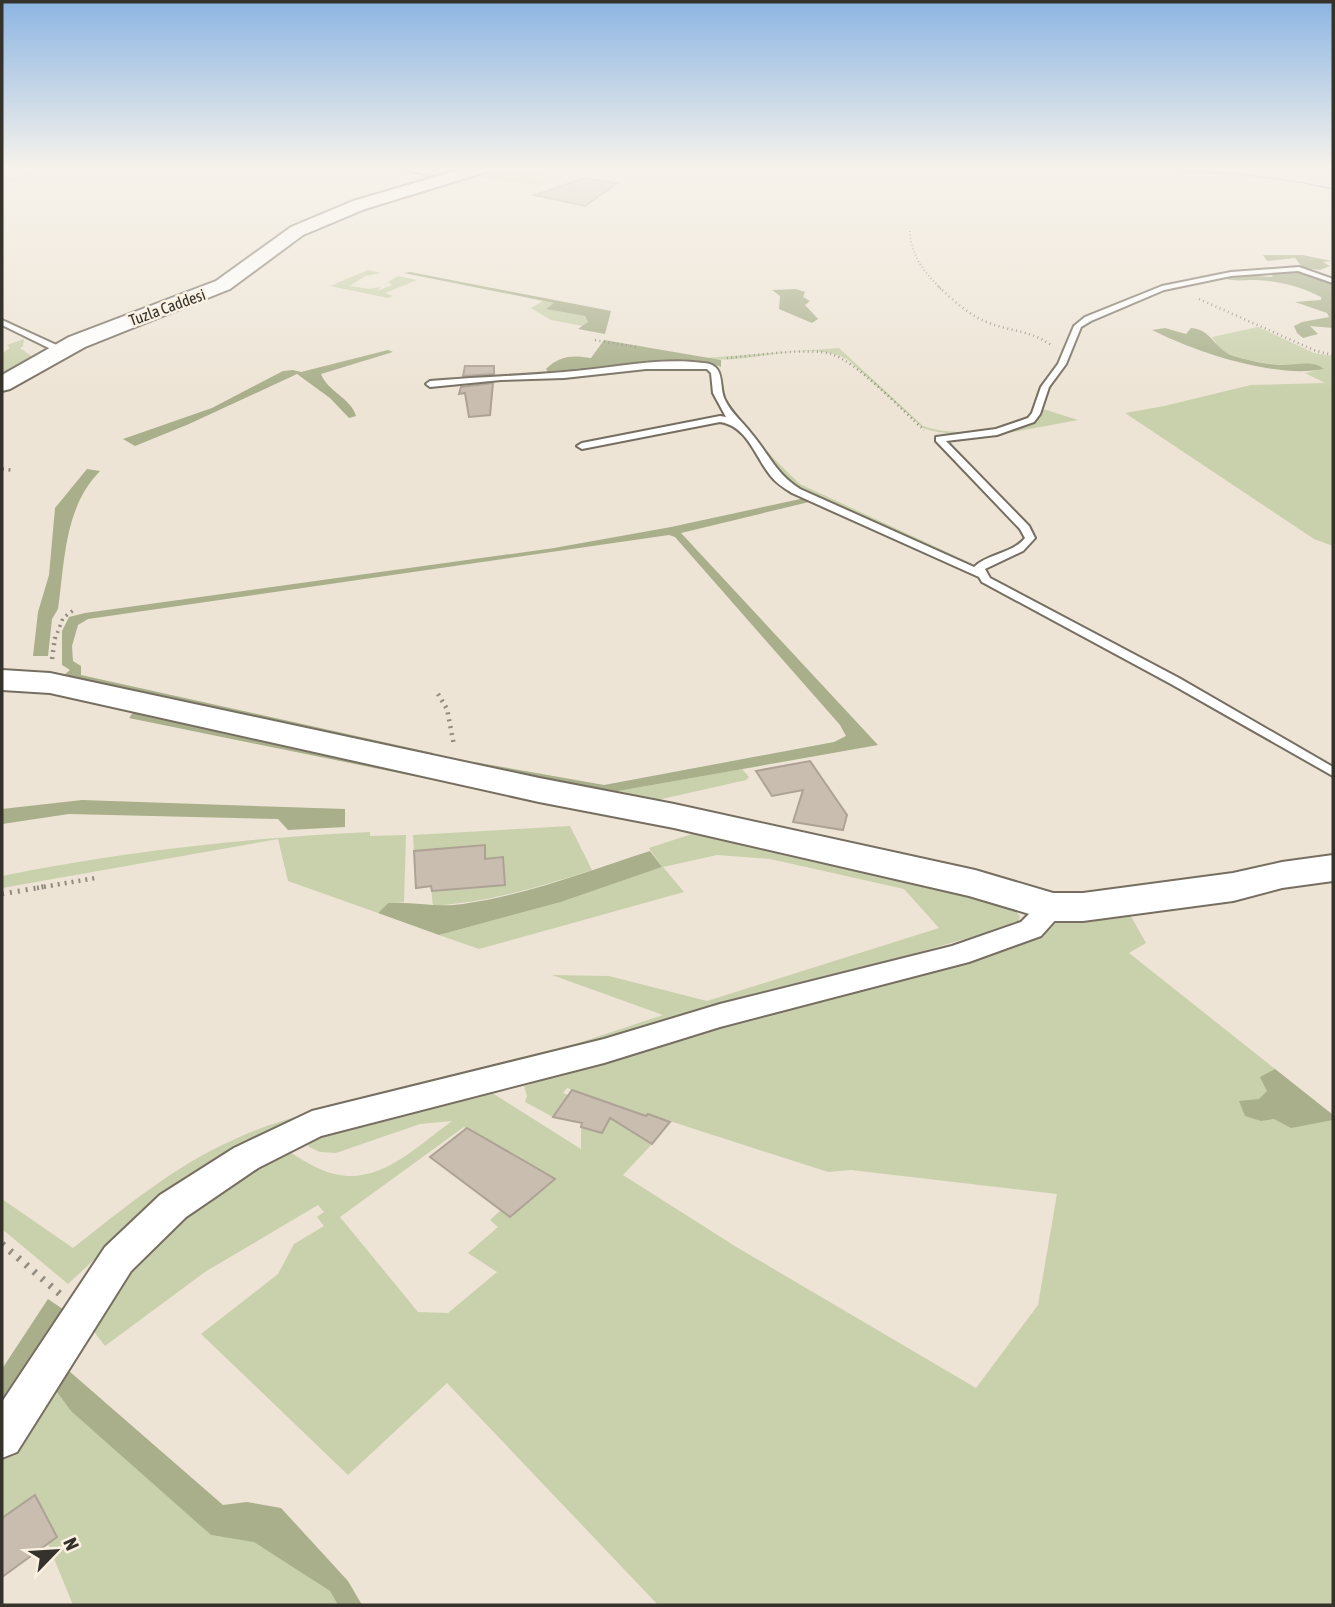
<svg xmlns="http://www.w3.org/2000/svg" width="1335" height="1607" font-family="'Asap Condensed',sans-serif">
<rect width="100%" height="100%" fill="#ede4d5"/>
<g fill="#c9d1ac" fill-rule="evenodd">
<polygon points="497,167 551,175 538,181 548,183 541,186 463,175"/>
<polygon points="368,270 381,273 365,276 350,286 369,289 381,287 377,291 392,285 388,282 398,276 417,280 385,293 393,296 388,298 330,286"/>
<polygon points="543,301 555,303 547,308 585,316 588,322 583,326 551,320 531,308"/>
<path d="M1258,327L1314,353L1333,356V546L1314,539L1125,413L1164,406L1251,385L1325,383L1305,373L1323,369C1299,366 1241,364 1222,350C1218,347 1215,341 1212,337Z"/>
<polygon points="24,339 23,346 20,348 34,358 14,373 2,371 2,353 10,348 7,345"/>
<path d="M839,348L923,426C956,438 997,430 1029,417L1026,421C993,430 956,440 923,428L847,359C805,338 748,366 705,358Z"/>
<path d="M720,389C741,423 770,457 800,484L973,564L970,566L791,484L727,410Z"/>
<polygon points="1040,408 1078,420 1008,433 1032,421"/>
<polygon points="742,769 749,777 746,780 649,802 607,793"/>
<path d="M570,826L592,870C540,887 488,902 433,906L431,887L416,888L413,835Z"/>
<polygon points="704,830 1013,905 1020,917 1017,924 627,1036 551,1052 663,1015 552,975 609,976 707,1001 939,928 904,889 770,859 717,855 663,867 684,892 479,949 439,935 561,902 662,867 649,848"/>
<path d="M370,832V836L406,835L404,902L388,903L378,913L288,881L278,839L2,888V876C123,851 247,838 370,832Z"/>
<path d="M1128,911L1146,943L1129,953L1333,1115V1605H658L447,1383L348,1475L201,1334L278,1274L294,1244L324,1226L317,1217L324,1212L318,1205L205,1272L105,1346L88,1324L137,1253L204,1198L286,1150C297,1156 308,1164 320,1169C372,1193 412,1150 452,1121L420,1124L336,1153L320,1152L309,1147L306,1138L486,1089L581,1149V1127L602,1132L612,1115L610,1113L614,1105L567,1088L563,1093L568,1095L553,1117L525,1102L527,1096L524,1086L548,1078L545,1076L923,973L1029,940L1058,922ZM648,1114L828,1172L851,1170L1057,1194L1038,1305L976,1388L738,1248L623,1175L652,1144L632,1132ZM464,1127L554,1179L510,1217L501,1210L490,1220L498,1227L468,1253L497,1272L448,1313L418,1312L340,1217Z"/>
<path d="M371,1097L155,1203L68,1284L2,1229V1199L73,1248C123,1209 174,1166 233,1140C277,1119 324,1109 371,1097Z"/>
<polygon points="49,1381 211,1535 254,1541 330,1591 338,1605 73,1605 48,1544 57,1537 36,1495 2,1518 2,1459"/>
</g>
<g fill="#a8af8a">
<polygon points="1263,255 1302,255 1332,261 1323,262 1330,266 1320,270 1303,268 1295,258 1267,261"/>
<path d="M1294,269L1316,274L1333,282V328L1310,326L1318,334L1303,338L1297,333L1294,326L1302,322L1329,317L1327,313L1295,302L1321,300V297C1300,286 1279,281 1255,280C1242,280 1232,282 1220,277C1239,274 1256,276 1273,277L1270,272Z"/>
<polygon points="410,272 611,311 605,334 578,329 588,322 585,316 546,309 554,303 404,273"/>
<polygon points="796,289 805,292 803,297 810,301 805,305 818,319 812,323 779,309 780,296 772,290"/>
<path d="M1165,328L1186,334L1191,328C1211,329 1214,348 1231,355C1245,360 1265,364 1280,365C1295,366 1311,359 1324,369C1276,379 1195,352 1152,330Z"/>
<path d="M604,340L721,360V367L711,363L559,375L549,373L546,369C560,355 573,355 591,358Z"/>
<path d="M388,350L393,352L321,374C328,392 351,398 356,416L349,418L330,398L297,374L189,424L135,446L123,439L212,408L283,371L293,370L301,372Z"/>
<path d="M87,469L100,471C64,508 65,560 58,609L52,619L48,656H33L38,612L49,575L55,508Z"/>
<polygon points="805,498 813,501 681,533 878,745 607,793 476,770 474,762 604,785 834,742 846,736 840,725 675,537 669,535 88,619 78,625 72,646 73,661 81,666 81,675 433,753 431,761 59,679 70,670 62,665 62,631 69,617 85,613 554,548 671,527"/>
<polygon points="137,707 556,805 129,718"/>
<polygon points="82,800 345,809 345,827 288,830 278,819 69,814 2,824 2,809"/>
<path d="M650,851L662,867L561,902L439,935L378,913L388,903C414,901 435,908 463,904C527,895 588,871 650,851Z"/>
<polygon points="1275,1069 1333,1115 1333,1120 1291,1128 1274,1119 1261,1121 1245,1116 1239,1101 1259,1099 1267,1091 1260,1077"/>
<polygon points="48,1299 67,1312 6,1406 2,1405 2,1369"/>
<polygon points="61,1364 223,1505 247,1502 281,1508 348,1581 362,1605 338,1605 330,1591 254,1542 211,1535 71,1411 49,1381"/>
</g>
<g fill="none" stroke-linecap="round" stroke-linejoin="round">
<path fill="#818fa4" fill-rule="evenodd" d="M1076,167C1162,167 1249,170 1333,188V190L1302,183L1238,175Z"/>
</g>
<g fill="#c9bdb0" stroke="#ada295" stroke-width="2">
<polygon points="585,178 617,183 585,206 535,195"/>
<polygon points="465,366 494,366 494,374 463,376"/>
<polygon points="493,383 490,415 469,417 465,393 459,394 461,387"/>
<polygon points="810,761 847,815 843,830 793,822 803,790 772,796 756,771"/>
<polygon points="485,845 485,859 503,857 505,885 432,891 431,886 416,888 414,851"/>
<polygon points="572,1090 646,1116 648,1114 670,1122 652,1144 610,1118 602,1133 581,1127 582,1123 553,1117"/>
<polygon points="467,1128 540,1170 555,1179 510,1217 430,1157"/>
<polygon points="35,1495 57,1537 2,1577 2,1518"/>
</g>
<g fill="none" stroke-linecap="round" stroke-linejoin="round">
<defs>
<g id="lane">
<polygon points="395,167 429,171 466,167 429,175"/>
<path d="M1299,267L1333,279V283L1298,271L1231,276L1164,290L1091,321L1081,327L1066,364L1049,387L1040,414L1034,422L997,435L946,441L1029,526L1035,538L1023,551L985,569L990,578L1179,678L1333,767V776L1171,684L982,582L979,577L792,493C784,488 776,483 770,475C755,456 747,426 720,422L582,449L577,446L582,443L720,416L726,417L713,393L711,373L707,369H646L564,378L501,380L430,387L426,384L430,381C475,377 519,376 564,372C608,369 659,357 703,363C708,363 714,365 717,369C723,377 720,390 725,400C732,414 742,421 751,433C769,454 775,473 800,489L974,567C989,553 1012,554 1025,538L1020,529L936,441V437L996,429L1028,418L1032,413L1041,387L1058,364L1074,326L1085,317L1162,286L1231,272Z"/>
<polygon points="2,320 63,348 64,350 57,352 2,325"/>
</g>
<polygon id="street" points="1053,897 1063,900 1067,907 1041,936 969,962 720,1027 604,1063 321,1136 258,1168 186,1217 131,1271 17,1452 2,1458 2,1402 105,1247 160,1195 234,1148 312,1111 604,1039 720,1004 952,946 1021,922 1043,900"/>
<g id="secondary">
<polygon points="469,167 494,167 492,170 365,209 303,235 230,289 85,347 10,389 2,391 2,375 69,337 216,281 291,227 353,201"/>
<polygon points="2,670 50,673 539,778 674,804 975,870 1053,893 1083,893 1233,873 1282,862 1333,855 1333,881 1282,888 1233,901 1083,921 1053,921 969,896 674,828 539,802 50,693 2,690"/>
</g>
</defs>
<use href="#lane" stroke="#766e61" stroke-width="4"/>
<use href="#street" stroke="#766e61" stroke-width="4"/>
<use href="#secondary" stroke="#766e61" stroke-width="4"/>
<g stroke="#918b81" stroke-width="2" stroke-dasharray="1 2.5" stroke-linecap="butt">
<polyline points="2,182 52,167"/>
<path d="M910,231C910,255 925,273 941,289"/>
</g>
<g stroke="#918b81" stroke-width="2.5" stroke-dasharray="1 3.5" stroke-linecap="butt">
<path d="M939,287C954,301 970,316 989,323C1010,331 1032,331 1051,345"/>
<polyline points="1199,299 1316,351 1333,355"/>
<polyline points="595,340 636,347"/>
<path d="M727,358C753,356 808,347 831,354C856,361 903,411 924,430"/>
</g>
<g stroke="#918b81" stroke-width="3.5" stroke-dasharray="2 4.5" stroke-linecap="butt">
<polyline points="2,469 11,470"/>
<polyline points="55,639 63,618 75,609"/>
</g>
<g stroke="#918b81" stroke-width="4.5" stroke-dasharray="2 5" stroke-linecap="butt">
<polyline points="52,659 55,637"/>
<polyline points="438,694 447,709 454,745"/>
<polyline points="37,888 96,878"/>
</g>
<polyline stroke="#918b81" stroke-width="5" stroke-dasharray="2 6" stroke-linecap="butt" points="2,894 48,886"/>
<polyline stroke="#918b81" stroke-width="7" stroke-dasharray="2.5 8" stroke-linecap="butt" points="2,1244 60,1294"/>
<use href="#lane" fill="#fff" fill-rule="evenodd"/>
<use href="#street" fill="#fff" fill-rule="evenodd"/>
<use href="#secondary" fill="#fff" fill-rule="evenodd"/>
</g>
<linearGradient id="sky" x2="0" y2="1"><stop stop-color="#8cb5e2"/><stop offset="0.43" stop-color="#f7f3ec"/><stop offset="1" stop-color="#f7f3ec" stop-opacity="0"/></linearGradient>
<rect width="1335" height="392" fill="url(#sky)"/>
<g text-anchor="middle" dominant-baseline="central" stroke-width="5" stroke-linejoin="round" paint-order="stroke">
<g font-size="16" fill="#35322c" stroke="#faf1e2">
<text transform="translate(167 307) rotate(-20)">Tuzla Caddesi</text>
</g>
</g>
<rect width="1335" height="1607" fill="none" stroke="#35322c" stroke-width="7"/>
<g transform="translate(56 1551) rotate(65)" stroke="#faf1e2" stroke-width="5" paint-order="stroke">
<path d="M0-5L12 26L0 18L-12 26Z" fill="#35322c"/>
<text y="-10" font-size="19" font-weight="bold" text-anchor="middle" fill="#35322c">N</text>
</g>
</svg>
